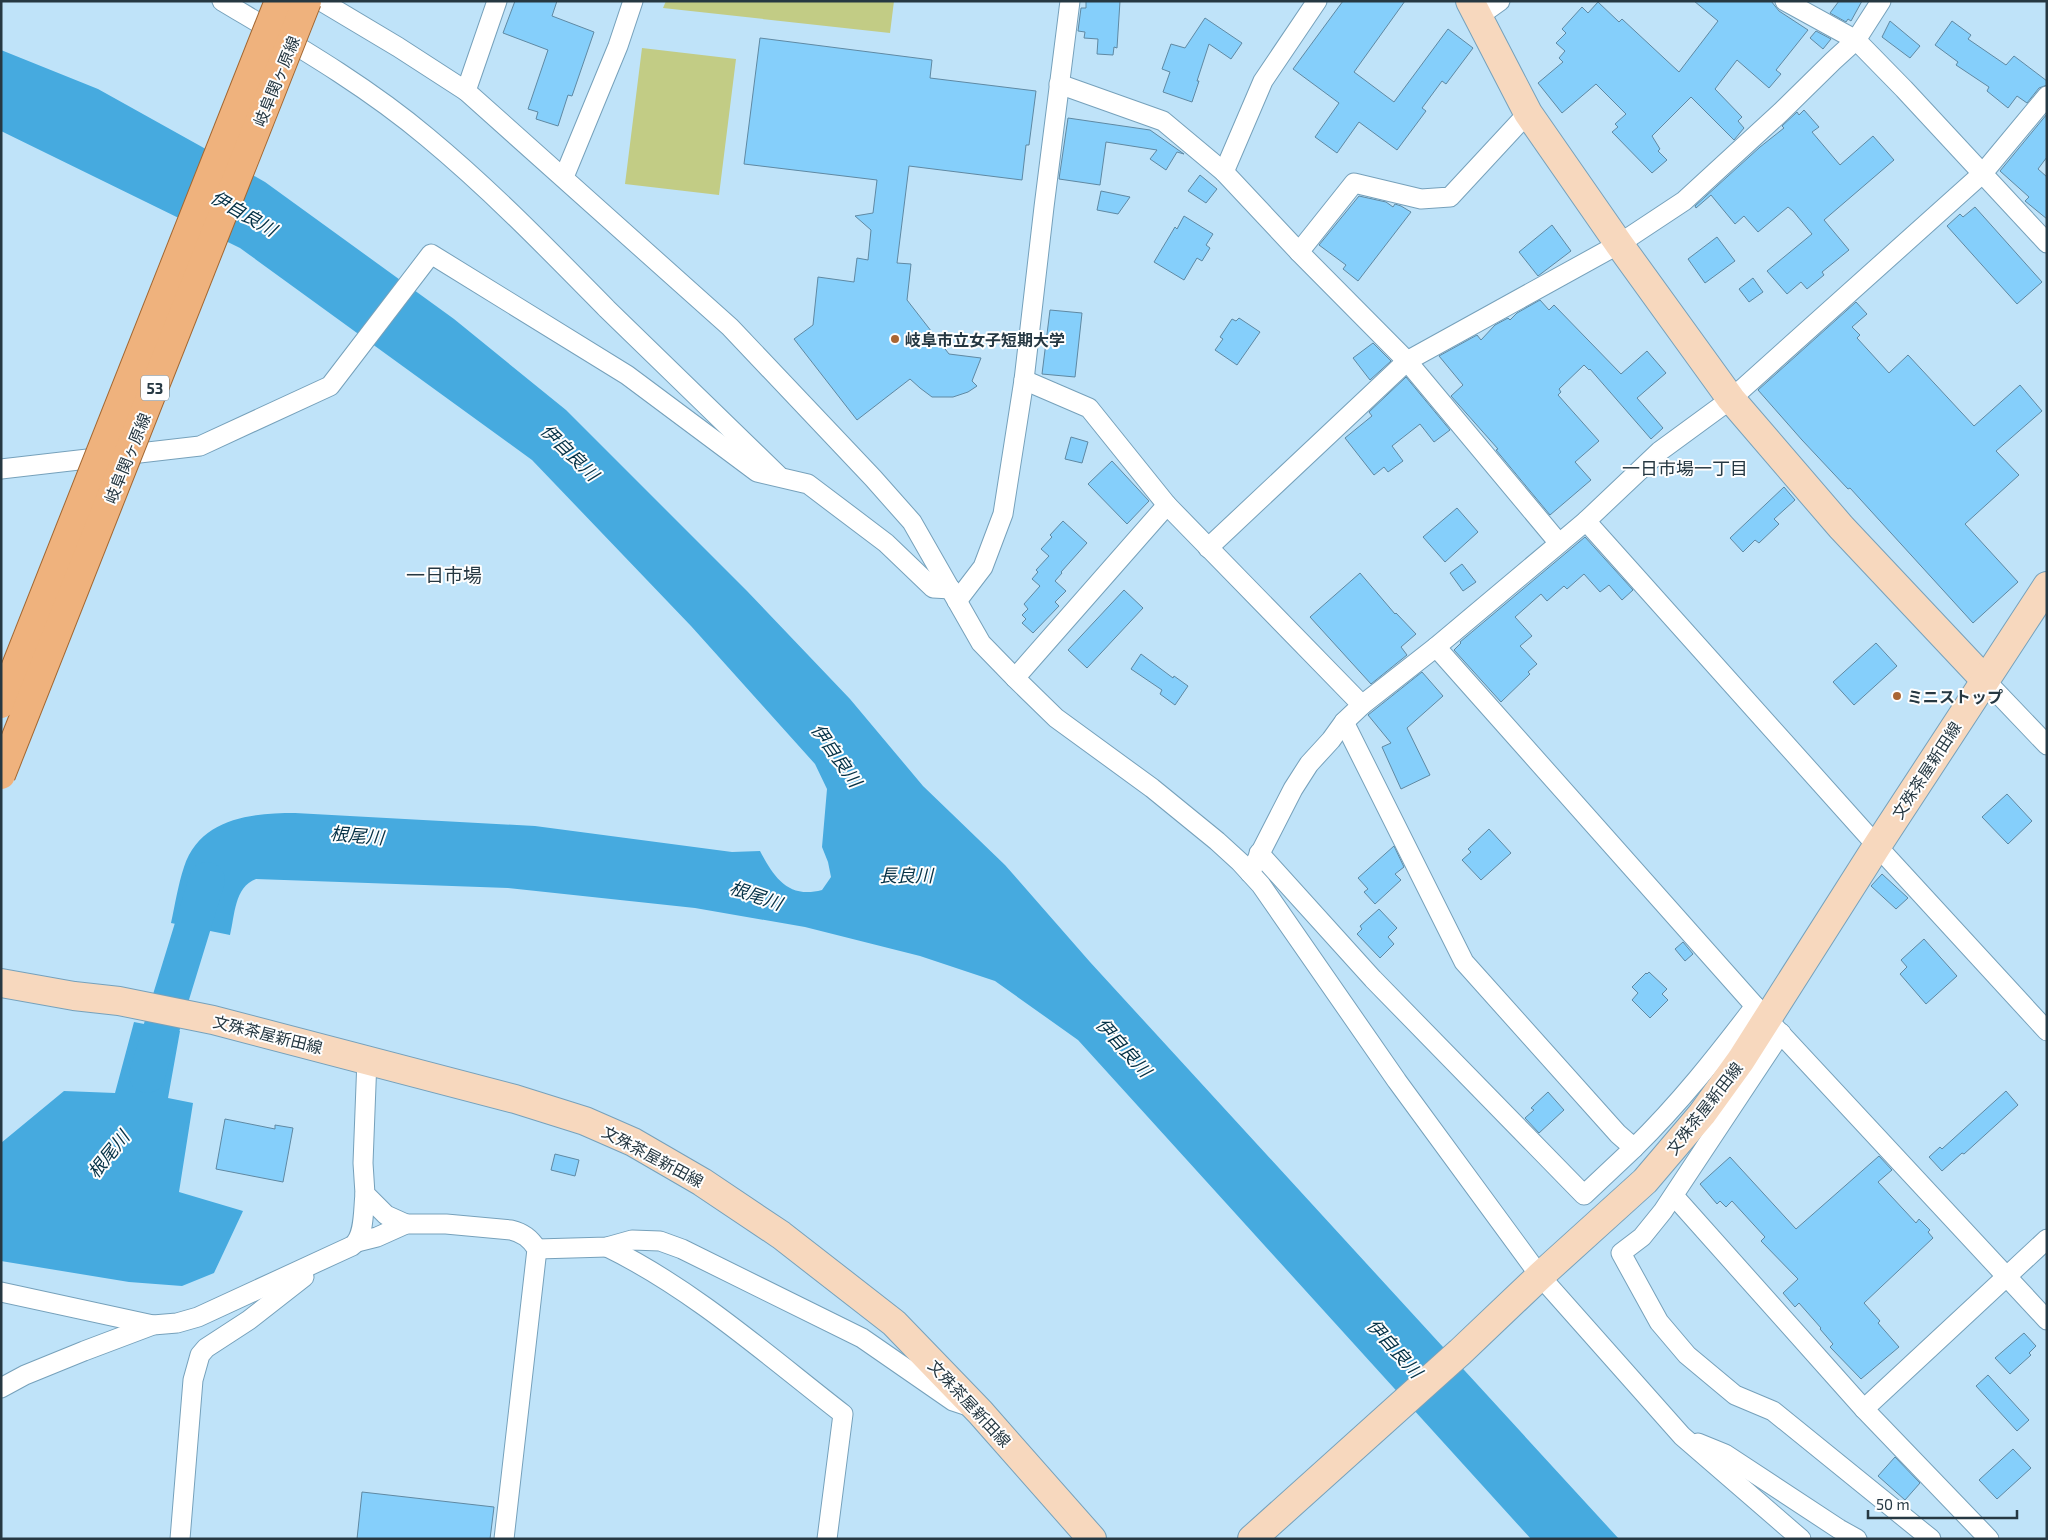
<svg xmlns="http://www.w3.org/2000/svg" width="2048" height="1540" font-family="'Exo 2','Noto Sans JP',sans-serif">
<rect width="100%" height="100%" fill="#bfe3f9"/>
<g fill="#c2cc85">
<polygon points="666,1 894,1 890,33 663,8"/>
<polygon points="642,48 736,59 719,195 625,184"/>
</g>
<g fill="#46aadf">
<path d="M1,50L98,89L265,182L454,319L566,410L747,591L850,699L923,786L1005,865L1090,962L1619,1539H1531L1078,1040L995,981L920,956L805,927L695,908L508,888L256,879C234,887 235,916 230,935L171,923C175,905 178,885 184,867C200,818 252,813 295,813L535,826L732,852L760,851C774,877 788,899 822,890L831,877L828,862L822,847L827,789L815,764L691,626L532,460L240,248L1,131Z"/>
<polygon points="134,1022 180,1031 168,1098 193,1103 179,1192 243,1211 214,1273 182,1286 129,1282 1,1261 1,1143 64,1091 115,1093"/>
</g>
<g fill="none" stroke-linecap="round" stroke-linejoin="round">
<polyline stroke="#46aadf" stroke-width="36" points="147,1075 207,880"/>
</g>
<g fill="#85cffb" stroke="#5f89a3">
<polygon points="515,1 557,1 552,16 594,32 572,96 568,95 558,126 536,119 538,112 528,109 548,50 503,33"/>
<polygon points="1086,1 1120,1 1117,48 1114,47 1113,55 1097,54 1098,39 1084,38 1085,32 1078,31 1081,8 1086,8"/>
<polygon points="1343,1 1405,1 1354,72 1394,102 1448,29 1473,48 1446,84 1442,81 1422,108 1426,111 1397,150 1359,122 1337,153 1315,137 1339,103 1293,69"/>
<polygon points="1694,1 1771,1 1779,11 1808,30 1776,70 1781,74 1769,88 1737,60 1715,89 1742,117 1738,121 1744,128 1734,140 1691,97 1652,136 1660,149 1658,151 1667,160 1652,173 1612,132 1618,127 1615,124 1626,114 1596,84 1562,113 1538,83 1563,62 1559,58 1565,51 1556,43 1566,33 1562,29 1582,7 1588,13 1598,2 1619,22 1622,19 1679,72 1718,21"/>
<polygon points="1839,1 1862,1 1851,21 1848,19 1846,22 1830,13"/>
<polygon points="1205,18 1242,43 1231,59 1209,44 1197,81 1199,81 1192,102 1163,92 1170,72 1162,69 1171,44 1185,48"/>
<polygon points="1890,21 1920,46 1910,58 1882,37"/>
<polygon points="1952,21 1971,35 1968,39 2006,65 2014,56 2047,81 2047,85 2039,88 2027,103 2017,96 2008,108 1987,91 1989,87 1956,65 1958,62 1935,45"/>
<polygon points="1816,31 1831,39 1823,49 1810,38"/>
<polygon points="760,38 932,60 930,78 1036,91 1029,145 1026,145 1022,180 909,166 897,263 911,264 907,300 949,354 981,358 972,381 977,386 968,392 953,397 932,397 920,388 910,379 857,420 794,339 813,325 818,277 854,282 857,258 868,260 871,230 855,216 873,213 877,180 744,164"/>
<polygon points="1804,110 1819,127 1812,132 1840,165 1873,136 1894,160 1824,220 1849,250 1822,272 1824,275 1807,289 1801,282 1787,294 1767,271 1812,234 1793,211 1788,207 1758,232 1744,216 1735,224 1711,195 1696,208 1695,206 1760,147 1784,128 1782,126 1797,112 1799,115"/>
<polygon points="2047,114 2047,157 2038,169 2047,177 2047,219 2025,201 2029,197 2000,171"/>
<polygon points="1068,118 1150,130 1184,154 1177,152 1166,170 1150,159 1157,150 1106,142 1100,185 1059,179"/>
<polygon points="1200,175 1217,189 1206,203 1188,191"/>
<polygon points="1101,191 1130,197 1118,214 1097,210"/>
<polygon points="1359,196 1386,202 1393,207 1395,204 1401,206 1411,212 1358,281 1343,269 1346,265 1319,245"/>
<polygon points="1975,207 2042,282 2017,304 1947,226 1960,214 1963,217"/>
<polygon points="1184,216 1213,234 1206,245 1210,248 1202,261 1197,258 1184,280 1154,262 1175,227 1177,229"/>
<polygon points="1552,225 1571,251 1538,276 1519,252"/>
<polygon points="1717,237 1735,261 1705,283 1688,259"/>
<polygon points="1753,278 1763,292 1749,302 1739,289"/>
<polygon points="1540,300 1549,310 1554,305 1621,374 1647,351 1666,373 1637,398 1663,428 1651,439 1590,369 1589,370 1584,365 1559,389 1561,392 1558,395 1599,441 1575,462 1591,480 1550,515 1496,450 1498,449 1451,396 1463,385 1439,356 1477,335 1481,340 1495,325 1508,318 1510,320 1517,313"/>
<polygon points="1856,302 1867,314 1852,327 1860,335 1857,338 1889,373 1908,355 1974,426 2020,385 2042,411 1996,451 2019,475 1965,524 2018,582 1973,623 1850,488 1848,489 1802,440 1758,390"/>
<polygon points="1050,310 1082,313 1075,377 1042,374"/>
<polygon points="1239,318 1260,332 1237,365 1215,350 1223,339 1220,337 1232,319 1236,321"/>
<polygon points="1373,343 1391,361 1370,380 1353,358"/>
<polygon points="1406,377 1450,430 1434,442 1420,424 1392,446 1403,461 1388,472 1384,467 1374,475 1345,438 1372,416 1369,412"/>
<polygon points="1071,437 1088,442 1082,463 1065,459"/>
<polygon points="1112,461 1149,501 1127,524 1088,484"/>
<polygon points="1784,487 1795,500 1774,519 1779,524 1759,543 1755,540 1743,552 1730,538"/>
<polygon points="1457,508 1478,532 1445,562 1423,537"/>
<polygon points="1063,521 1087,543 1061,572 1062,573 1055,581 1066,591 1055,602 1059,606 1033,633 1022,623 1026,619 1022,615 1028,609 1024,604 1040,586 1032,579 1038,572 1036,570 1049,556 1041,549 1052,537 1050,535"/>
<polygon points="1585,537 1633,590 1622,600 1609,585 1600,592 1584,574 1567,589 1564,586 1547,601 1541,594 1515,617 1532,636 1520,646 1537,664 1528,672 1530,674 1501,702 1454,650 1461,643 1460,642"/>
<polygon points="1462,564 1476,582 1463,591 1450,573"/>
<polygon points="1360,573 1395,614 1396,613 1416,634 1401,647 1407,655 1371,684 1310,617"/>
<polygon points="1124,590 1143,608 1087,668 1068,650"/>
<polygon points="1876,643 1897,666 1854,705 1833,682"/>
<polygon points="1141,654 1173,678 1174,676 1188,686 1175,705 1160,694 1162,690 1131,669"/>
<polygon points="1422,672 1443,696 1407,728 1430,775 1401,789 1382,747 1391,743 1368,715"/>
<polygon points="2007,794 2032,821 2008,844 1982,817"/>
<polygon points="1489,829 1511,853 1481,880 1462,860 1471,852 1468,849"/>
<polygon points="1394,846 1404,867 1395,874 1401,880 1375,904 1364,892 1368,889 1358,878"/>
<polygon points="1882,874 1908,898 1896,909 1871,886"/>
<polygon points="1379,909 1397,928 1388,937 1394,944 1380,958 1357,934 1362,929 1360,926"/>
<polygon points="1924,939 1957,976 1926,1004 1900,974 1907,967 1901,960"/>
<polygon points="1683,942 1693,954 1685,961 1675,949"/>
<polygon points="1649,972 1667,989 1662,994 1668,1000 1650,1018 1632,1000 1638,993 1632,987 1646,973 1647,974"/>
<polygon points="2006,1091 2018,1105 1964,1154 1962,1153 1942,1171 1929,1157 1940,1147 1942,1149"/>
<polygon points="1548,1092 1564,1110 1539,1133 1525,1118 1534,1110 1531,1108"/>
<polygon points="225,1119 275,1129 275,1125 293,1128 283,1182 216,1169"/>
<polygon points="555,1154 579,1160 575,1176 551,1170"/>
<polygon points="1879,1156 1892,1170 1878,1182 1916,1223 1919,1219 1930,1230 1928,1232 1933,1238 1864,1303 1880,1321 1878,1323 1899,1347 1861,1379 1830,1347 1833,1344 1820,1329 1821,1328 1799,1303 1795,1307 1783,1293 1798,1279 1761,1241 1765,1237 1732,1201 1726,1207 1720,1201 1717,1204 1700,1184 1730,1157 1796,1229"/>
<polygon points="2024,1333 2036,1346 2029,1353 2031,1355 2010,1374 1995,1358"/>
<polygon points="1988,1375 2029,1420 2017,1431 1976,1386"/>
<polygon points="2013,1449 2031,1468 1997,1499 1979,1480"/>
<polygon points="1895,1457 1920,1483 1905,1500 1878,1476"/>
<polygon points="362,1492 494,1507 490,1539 357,1539"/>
</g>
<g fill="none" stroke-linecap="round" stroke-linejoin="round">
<defs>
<g id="street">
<path d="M222,1C292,43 364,84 427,137C491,190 549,250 607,309C664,365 721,420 778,475"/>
<polyline points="321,1 398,47 466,91 730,327 873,478 912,522 981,643 1015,678"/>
<polyline points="1785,1 1856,40 1904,89 2047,243"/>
<polyline points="1479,16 1500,1"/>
<polyline points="1059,84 1163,121 1224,172 1299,252 1354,183 1421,199 1450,197 1528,113"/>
<polyline points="466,91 497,1"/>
<polyline points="1224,172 1263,81 1317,1"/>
<polyline points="564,177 618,46 633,1"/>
<polyline points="1299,252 1407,361 1558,542"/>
<polyline points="1024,380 1089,408 1167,505 1362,705"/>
<polyline points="1,469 200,446 330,386 431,254 627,375 757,472 808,484 886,543 933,588 951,589"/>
<polyline points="1167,505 1015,678 1056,718 1152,788 1217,841 1240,862 1261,885 1397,1081 1540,1276 1682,1436 1801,1539"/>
<polyline points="1586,521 1877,846 2047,1031"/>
<polyline points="1208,548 1407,361 1619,244 1684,201 1781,112 1833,61 1856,40 1881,1"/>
<polyline points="957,601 983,567 1003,514 1024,380 1044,207 1070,1"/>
<polyline points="1436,647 1755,1006 2047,1320"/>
<polyline points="1985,680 2047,745"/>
<path d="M1344,722L1464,962L1618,1134L1634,1148C1679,1104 1717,1056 1755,1006"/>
<polyline points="1259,853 1373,979 1584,1195 1634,1148"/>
<polyline points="1250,873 1293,789 1309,764 1331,740 1344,722 1362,705 1436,647 1586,521 1660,451 1731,399 1983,173 2047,96"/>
<polyline points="1781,1033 1663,1211 1642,1237 1621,1253 1659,1322 1687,1355 1735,1395 1773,1411 1931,1539"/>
<polyline points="367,1059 363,1163 365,1194 386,1215 406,1224"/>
<polyline points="1674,1196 1864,1409 1989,1539"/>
<path d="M357,1242L377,1237L406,1224H446L511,1230C523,1233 530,1238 537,1249L504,1539"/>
<path d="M607,1247C693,1289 767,1355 843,1414L827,1539"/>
<polyline points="537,1249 607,1247 632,1240 660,1241 682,1249 862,1338 953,1401 965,1405"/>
<polyline points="1,1292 153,1325"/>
<path d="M1,1388L25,1375L84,1351L153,1325L177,1323L198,1317L352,1246C365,1237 363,1210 365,1194"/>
<polyline points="1864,1409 2047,1239"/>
<polyline points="1698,1443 1725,1454 1839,1529 1857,1539"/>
<polyline points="180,1539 193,1380 200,1355 206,1348 249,1320 304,1277"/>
</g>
<g id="secondary">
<polyline points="1470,1 1528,113 1619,244 1731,399 1841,527 1985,680"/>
<polyline points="1,983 74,996 119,1001 213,1020 515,1099 585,1121 633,1142 702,1182 781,1235 894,1323 980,1412 1092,1539"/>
<polyline points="1252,1539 1460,1352 1540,1276 1645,1181 1702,1114 1741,1060 1877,846 2047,586"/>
</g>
</defs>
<use href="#street" stroke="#76a1bb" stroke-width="21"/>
<use href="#secondary" stroke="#76a1bb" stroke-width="30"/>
<use href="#street" stroke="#fff" stroke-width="19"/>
<use href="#secondary" stroke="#f7d8be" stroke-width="28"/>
<defs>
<g id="primary-bridge">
<polyline points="1,704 279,1"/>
<polyline points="1,775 307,1"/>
</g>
</defs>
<use href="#primary-bridge" stroke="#a26630" stroke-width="30" stroke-linecap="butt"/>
<use href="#primary-bridge" stroke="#efb27d" stroke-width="28"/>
</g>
<g fill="#a96634" stroke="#fefefe" stroke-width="2">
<circle cx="895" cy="339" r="5"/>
<circle cx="1897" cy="696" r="5"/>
</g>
<g text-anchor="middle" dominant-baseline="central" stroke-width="4" stroke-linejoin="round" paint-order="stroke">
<rect fill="#fefefe" stroke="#67737a" stroke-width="1" x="141" y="375.5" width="28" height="25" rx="4"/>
<g font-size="15" font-weight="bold" fill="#263842">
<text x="155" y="388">53</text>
</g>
<g font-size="16" fill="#263842" stroke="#fefefe">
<text transform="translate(276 81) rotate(-68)">岐阜関ヶ原線</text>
<text transform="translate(127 458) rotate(-68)">岐阜関ヶ原線</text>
<text transform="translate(1926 770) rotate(-57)">文殊茶屋新田線</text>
<text transform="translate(268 1034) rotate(14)">文殊茶屋新田線</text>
<text transform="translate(1704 1108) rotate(-52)">文殊茶屋新田線</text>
<text transform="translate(653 1156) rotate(28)">文殊茶屋新田線</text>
<text transform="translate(970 1403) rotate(47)">文殊茶屋新田線</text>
</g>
<g font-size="16" font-weight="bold" fill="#263842" stroke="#fefefe" text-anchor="start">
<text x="905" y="339">岐阜市立女子短期大学</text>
<text x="1907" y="696">ミニストップ</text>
</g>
<g font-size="18" font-style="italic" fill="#043146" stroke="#fefefe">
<text transform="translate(244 213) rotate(30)">伊自良川</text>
<text transform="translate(570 452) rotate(44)">伊自良川</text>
<text transform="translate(837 755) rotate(55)">伊自良川</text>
<text transform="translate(357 835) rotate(5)">根尾川</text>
<text x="906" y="875">長良川</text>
<text transform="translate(756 895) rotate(19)">根尾川</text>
<text transform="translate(1124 1047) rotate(48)">伊自良川</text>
<text transform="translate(108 1154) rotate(-51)">根尾川</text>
<text transform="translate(1395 1348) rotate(48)">伊自良川</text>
</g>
<g font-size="18" fill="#263842" stroke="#fefefe">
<text x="1685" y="468">一日市場一丁目</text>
</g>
<g font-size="19" fill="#263842" stroke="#fefefe">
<text x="444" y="574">一日市場</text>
</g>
</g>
<rect width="2048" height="1540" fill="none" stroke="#263842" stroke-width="5"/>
<path d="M1868 1510v8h149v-8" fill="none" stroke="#263842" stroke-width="2.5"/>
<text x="1876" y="1510" font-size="15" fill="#263842" stroke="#fefefe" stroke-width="4" paint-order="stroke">50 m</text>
</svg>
